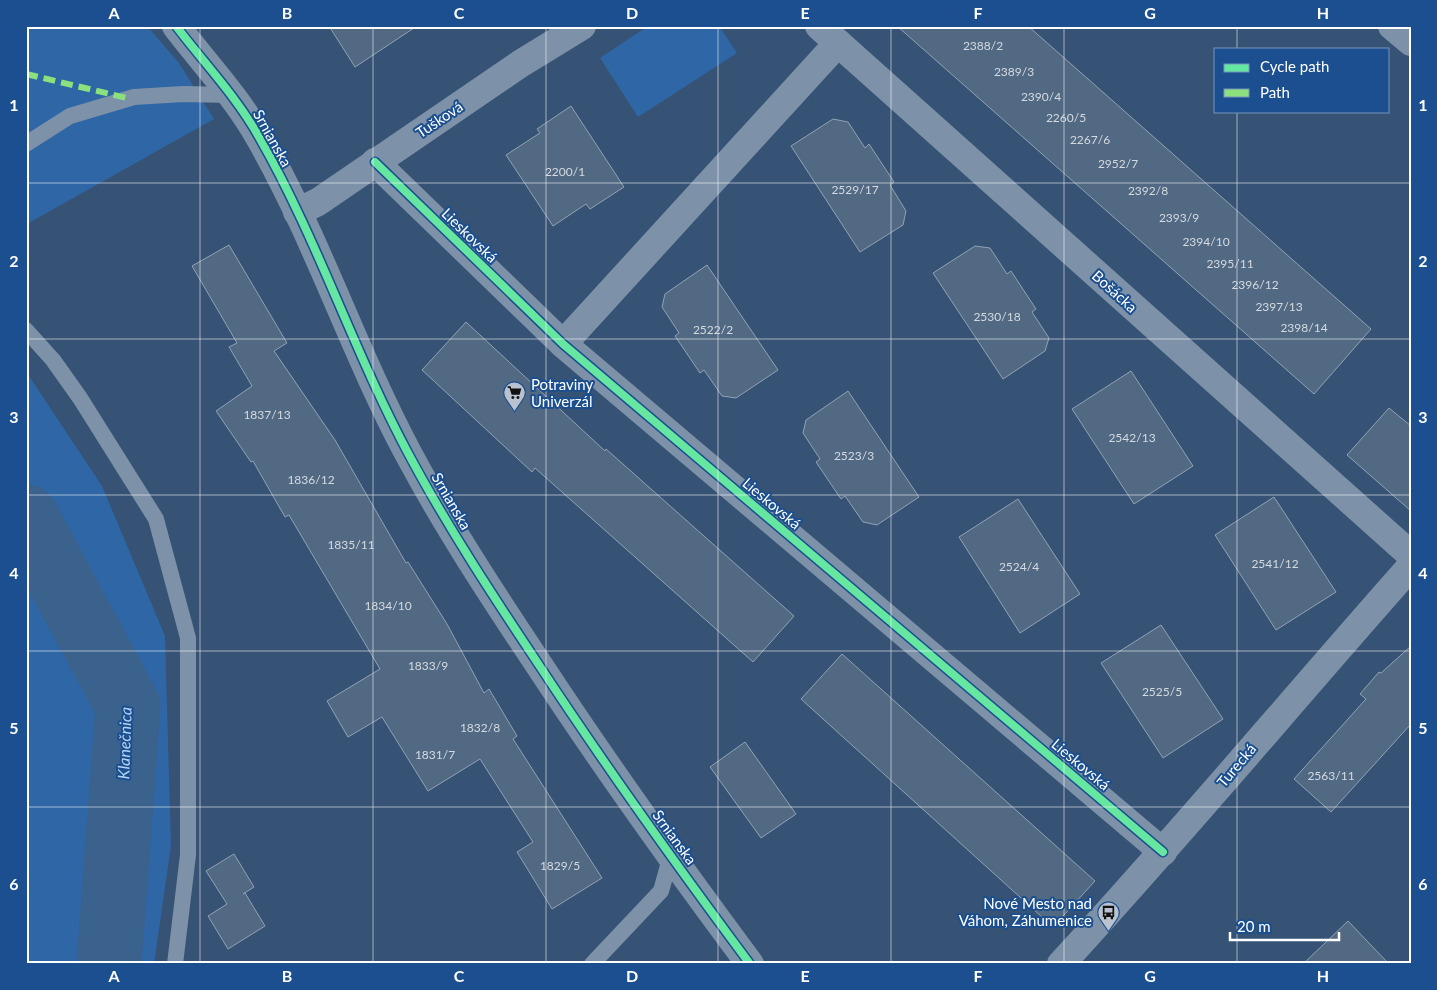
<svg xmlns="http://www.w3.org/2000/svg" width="1437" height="990" font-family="Lato,sans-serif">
<rect width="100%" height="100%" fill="#365274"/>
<g fill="#2f66a5">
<polygon points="26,26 147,26 179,63 214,119 27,224 26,227"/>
<polygon points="648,26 719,26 737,53 638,117 600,58"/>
<polygon points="26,332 29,376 102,486 165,636 171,846 154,964 26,964"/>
</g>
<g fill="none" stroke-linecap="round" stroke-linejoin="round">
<polyline stroke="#3b618d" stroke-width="65" points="26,517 128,706 109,964"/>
</g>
<g fill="#526984" stroke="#92a2b6">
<polygon points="329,26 417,26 355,67"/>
<polygon points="897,26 1028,26 1371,329 1314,394"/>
<polygon points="571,106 624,187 590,209 586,204 553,226 506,155 540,133 537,129"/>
<polygon points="833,119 848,122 865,148 869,144 894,182 890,185 906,211 903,225 860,252 791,146"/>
<polygon points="229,245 287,343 274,351 335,440 406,563 408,562 447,624 484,693 489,689 517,736 513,739 602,878 552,909 517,852 533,842 480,759 428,791 382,717 348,737 327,701 380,669 289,515 285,517 253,461 251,462 216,411 252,386 229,347 237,343 192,266"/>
<polygon points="975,246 990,248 1007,274 1011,271 1036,309 1032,312 1049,338 1045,351 1003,379 933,273"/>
<polygon points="707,265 778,370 736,398 722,396 704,370 700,373 675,336 679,333 662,307 665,294"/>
<polygon points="466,322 605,451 606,449 794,616 753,662 535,468 532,472 422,370"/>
<polygon points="1131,371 1193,466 1134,504 1072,409"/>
<polygon points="848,391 919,497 877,525 863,522 845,496 841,499 816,462 820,459 803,433 806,420"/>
<polygon points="1389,408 1411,426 1411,511 1347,455"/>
<polygon points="1274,497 1336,592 1276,630 1215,535"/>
<polygon points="1018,499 1080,594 1020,633 959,537"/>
<polygon points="1161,625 1223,719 1163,758 1101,663"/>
<polygon points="1411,646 1411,724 1331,812 1294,779 1366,699 1360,694 1379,672 1381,673"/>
<polygon points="842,654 1095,881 1053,927 801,699"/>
<polygon points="745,742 796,814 761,838 710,767"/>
<polygon points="234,854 254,887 243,894 245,893 265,926 228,949 208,916 227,904 206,871"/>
<polygon points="1348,921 1389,964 1303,964"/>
</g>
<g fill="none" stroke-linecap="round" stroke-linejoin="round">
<g stroke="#7d92a8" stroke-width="16">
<polyline points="26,144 70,116 134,97 183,94 232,95"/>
<polyline points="26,330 53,360 80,398 156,519 188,638 188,855 175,964"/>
<polyline points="592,964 661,891 671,855"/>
</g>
<g stroke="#7d92a8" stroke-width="28">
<polyline points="819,26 1411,555"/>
<polyline points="1392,26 1411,42"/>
<polyline points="375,162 563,344 1163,852"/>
<polyline points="297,212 318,202 520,64 582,26"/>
<polyline points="563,344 838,43"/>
<path d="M1061,964C1181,834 1294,698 1411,566"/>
</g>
<path stroke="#7d92a8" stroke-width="28" d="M176,26C204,63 236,96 259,137C317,238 353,350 408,453C447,526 493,596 539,665C606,767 677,866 750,964"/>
<polyline stroke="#8de07e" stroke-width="6" stroke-dasharray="12 6" stroke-linecap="butt" points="26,74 131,99"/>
<defs>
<g id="cycleway">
<path d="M176,26C204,63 236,96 259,137C317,238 353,350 408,453C447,526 493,596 539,665C606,767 677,866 750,964"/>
<polyline points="375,162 563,344 1163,852"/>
</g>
</defs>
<use href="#cycleway" stroke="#1b4f8f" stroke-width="11"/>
<use href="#cycleway" stroke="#66e7a1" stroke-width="8"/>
</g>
<path fill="none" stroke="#fff" stroke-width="1" stroke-opacity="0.55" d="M200,26V964M373,26V964M546,26V964M718,26V964M891,26V964M1064,26V964M1237,26V49M1237,111V964M26,183H1411M26,339H1411M26,495H1411M26,651H1411M26,807H1411"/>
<defs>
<symbol id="supermarket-pin" viewBox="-11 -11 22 30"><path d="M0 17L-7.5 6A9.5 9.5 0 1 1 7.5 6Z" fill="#b9c2ce" stroke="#1b4f8f"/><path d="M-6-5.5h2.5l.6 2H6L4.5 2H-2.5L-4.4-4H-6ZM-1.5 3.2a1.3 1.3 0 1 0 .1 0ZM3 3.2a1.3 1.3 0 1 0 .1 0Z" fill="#111"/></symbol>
<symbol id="bus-pin" viewBox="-11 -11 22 30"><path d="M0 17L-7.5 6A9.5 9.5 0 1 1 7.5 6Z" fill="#b9c2ce" stroke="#1b4f8f"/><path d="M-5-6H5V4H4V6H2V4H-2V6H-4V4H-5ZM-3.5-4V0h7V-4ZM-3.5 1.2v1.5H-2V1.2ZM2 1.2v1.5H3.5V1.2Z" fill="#111"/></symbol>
</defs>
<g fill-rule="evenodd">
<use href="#supermarket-pin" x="502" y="380" width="25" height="34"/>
<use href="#bus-pin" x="1096" y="900" width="25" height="34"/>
</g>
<g text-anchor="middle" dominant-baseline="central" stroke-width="4" stroke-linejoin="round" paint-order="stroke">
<g font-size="12" fill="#d4dae0">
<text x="983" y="45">2388/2</text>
<text x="1014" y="71">2389/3</text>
<text x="1041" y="96">2390/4</text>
<text x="1066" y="117">2260/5</text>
<text x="1090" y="139">2267/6</text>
<text x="1118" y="163">2952/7</text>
<text x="565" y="171">2200/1</text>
<text x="855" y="189">2529/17</text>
<text x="1148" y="190">2392/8</text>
<text x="1179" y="217">2393/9</text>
<text x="1206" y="241">2394/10</text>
<text x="1230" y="263">2395/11</text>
<text x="1255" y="284">2396/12</text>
<text x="1279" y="306">2397/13</text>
<text x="997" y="316">2530/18</text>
<text x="1304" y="327">2398/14</text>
<text x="713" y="329">2522/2</text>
<text x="267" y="414">1837/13</text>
<text x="1132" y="437">2542/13</text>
<text x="854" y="455">2523/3</text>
<text x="311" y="479">1836/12</text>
<text x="351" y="544">1835/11</text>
<text x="1275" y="563">2541/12</text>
<text x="1019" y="566">2524/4</text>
<text x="388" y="605">1834/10</text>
<text x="428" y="665">1833/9</text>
<text x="1162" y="691">2525/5</text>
<text x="480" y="727">1832/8</text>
<text x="435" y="754">1831/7</text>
<text x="1331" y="775">2563/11</text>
<text x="560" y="865">1829/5</text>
</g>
<g font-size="15" fill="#fff" stroke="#1b4f8f">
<text transform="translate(439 119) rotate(-34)">Tušková</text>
<text transform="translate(273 138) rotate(61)">Srnianska</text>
<text transform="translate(470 235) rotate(44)">Lieskovská</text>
<text transform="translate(1115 291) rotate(42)">Bošácka</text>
<text transform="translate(452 501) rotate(60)">Srnianska</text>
<text transform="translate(772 503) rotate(40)">Lieskovská</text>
<text transform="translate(1081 764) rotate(40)">Lieskovská</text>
<text transform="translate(1236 765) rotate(-50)">Turecká</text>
<text transform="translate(675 837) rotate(54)">Srnianska</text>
</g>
<g font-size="15" fill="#fff" stroke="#1b4f8f" text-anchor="start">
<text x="531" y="384">Potraviny<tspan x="531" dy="17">Univerzál</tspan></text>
<text x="1092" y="903" text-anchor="end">Nové Mesto nad<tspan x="1092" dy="17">Váhom, Záhumenice</tspan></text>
</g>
<g font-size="16" font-style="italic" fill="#b5d3f5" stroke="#1b4f8f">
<text transform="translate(124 743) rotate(-88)">Klanečnica</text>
</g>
</g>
<rect width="1437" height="990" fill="none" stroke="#1b4f8f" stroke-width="55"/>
<rect x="1214" y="48" width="175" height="65" fill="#1b4f8f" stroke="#7695bc"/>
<rect x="1224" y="64" width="25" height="8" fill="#66e7a1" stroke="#7695bc"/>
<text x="1260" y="72" font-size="15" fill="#ffffff">Cycle path</text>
<rect x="1224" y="89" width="25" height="8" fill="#8de07e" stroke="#7695bc"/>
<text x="1260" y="98" font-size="15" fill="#ffffff">Path</text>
<path d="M1230 932v8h109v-8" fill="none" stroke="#ffffff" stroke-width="2.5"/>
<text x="1237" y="932" font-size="15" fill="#ffffff" stroke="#1b4f8f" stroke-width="4" paint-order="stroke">20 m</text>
<rect x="28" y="28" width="1382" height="934" fill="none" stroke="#fff" stroke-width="2"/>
<g font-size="16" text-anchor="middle" font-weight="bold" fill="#fff">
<text x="114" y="19">A</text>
<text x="287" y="19">B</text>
<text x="459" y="19">C</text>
<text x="632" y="19">D</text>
<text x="805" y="19">E</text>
<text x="978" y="19">F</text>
<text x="1150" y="19">G</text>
<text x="1323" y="19">H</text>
<text x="14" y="111">1</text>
<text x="1423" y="111">1</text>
<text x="14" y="267">2</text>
<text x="1423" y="267">2</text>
<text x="14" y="423">3</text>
<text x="1423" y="423">3</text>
<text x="14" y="579">4</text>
<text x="1423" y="579">4</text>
<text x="14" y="734">5</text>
<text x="1423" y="734">5</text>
<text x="14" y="890">6</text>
<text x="1423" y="890">6</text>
<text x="114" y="982">A</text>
<text x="287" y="982">B</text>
<text x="459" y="982">C</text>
<text x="632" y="982">D</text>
<text x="805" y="982">E</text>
<text x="978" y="982">F</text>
<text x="1150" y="982">G</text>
<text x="1323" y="982">H</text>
</g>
</svg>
